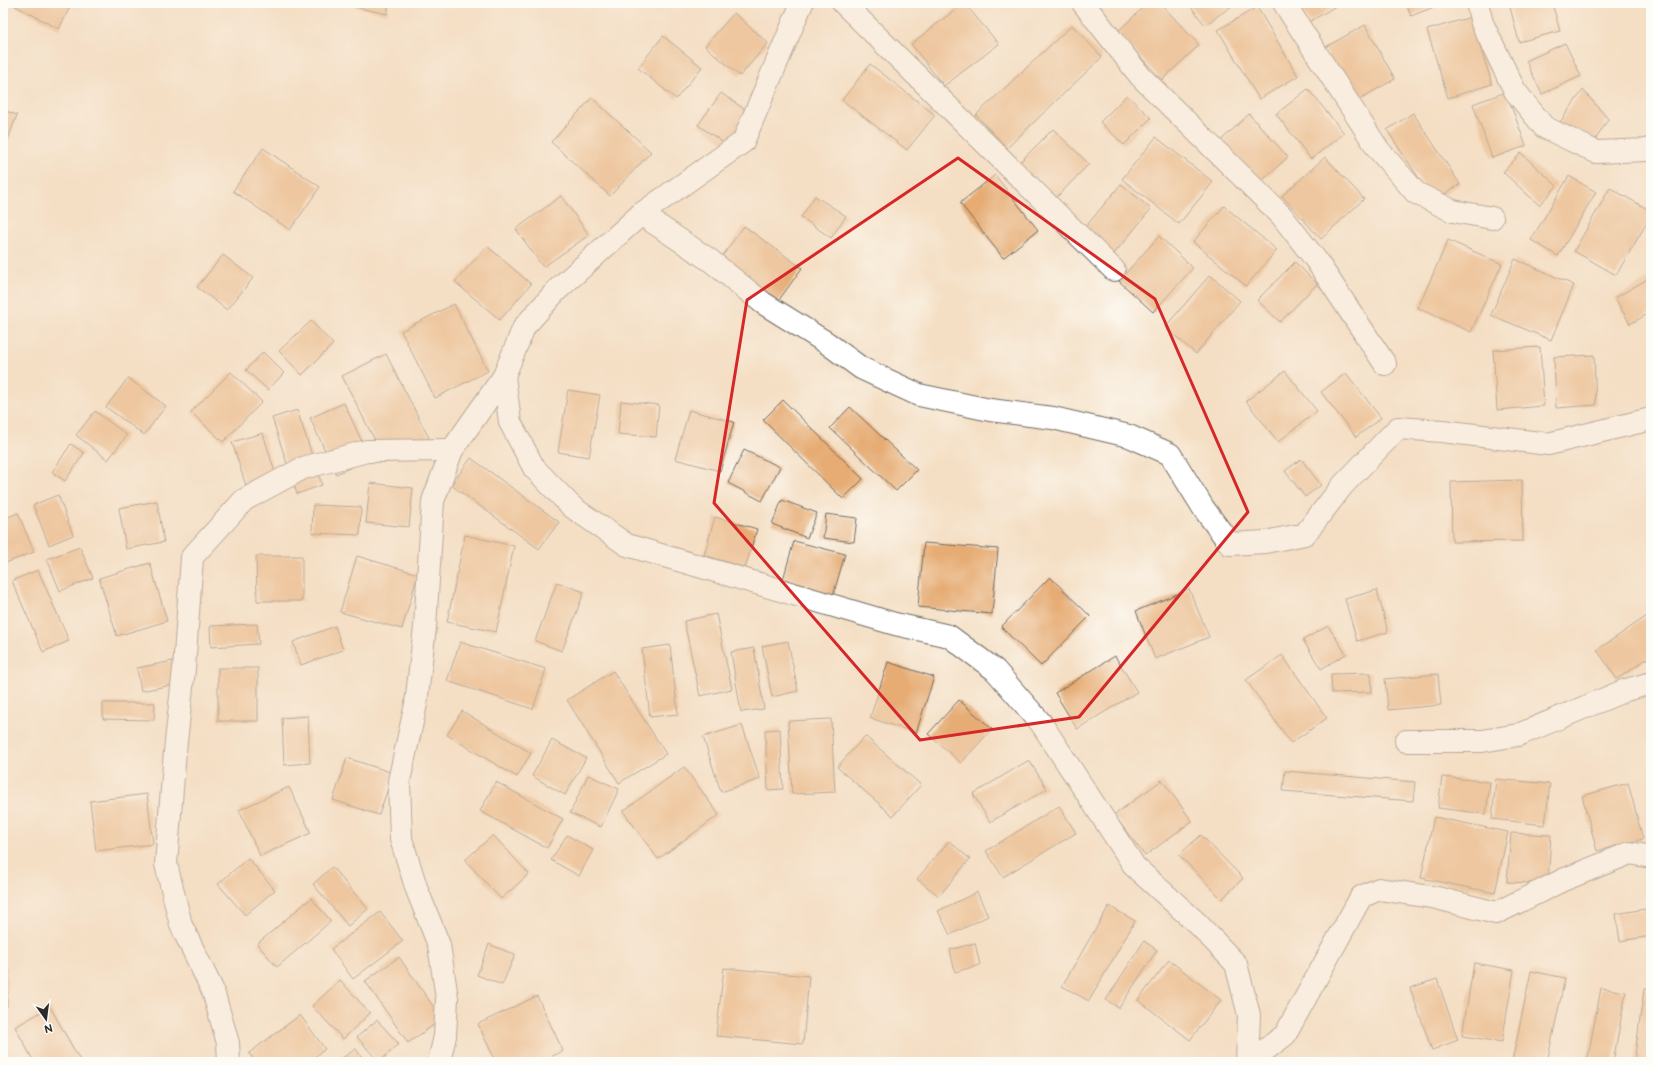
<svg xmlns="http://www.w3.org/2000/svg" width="1654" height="1065" font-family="'Balsamiq Sans',sans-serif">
<rect width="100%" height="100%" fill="#fdfcf7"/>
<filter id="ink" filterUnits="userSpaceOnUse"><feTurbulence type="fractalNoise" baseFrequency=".025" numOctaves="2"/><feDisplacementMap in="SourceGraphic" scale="8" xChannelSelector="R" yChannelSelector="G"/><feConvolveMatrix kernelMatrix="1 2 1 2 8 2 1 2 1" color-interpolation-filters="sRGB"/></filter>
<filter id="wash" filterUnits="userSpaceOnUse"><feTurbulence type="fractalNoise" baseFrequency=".012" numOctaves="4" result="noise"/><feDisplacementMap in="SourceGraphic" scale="16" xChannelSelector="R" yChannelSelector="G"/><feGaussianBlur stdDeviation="0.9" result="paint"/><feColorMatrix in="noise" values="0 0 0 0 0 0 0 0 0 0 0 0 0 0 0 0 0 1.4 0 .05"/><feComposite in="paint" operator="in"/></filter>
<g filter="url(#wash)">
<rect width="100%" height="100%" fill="#f4dfc4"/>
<g id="blocks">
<g fill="#e6ac73">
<polygon points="10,3 72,3 59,29"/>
<polygon points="332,3 346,3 345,7"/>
<polygon points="355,3 389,3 387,14 355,7"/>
<polygon points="964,3 999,44 944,86 911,44"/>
<polygon points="1148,3 1160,3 1199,45 1162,80 1117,32"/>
<polygon points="1188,3 1236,3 1205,25"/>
<polygon points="1297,3 1341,3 1309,22"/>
<polygon points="1406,3 1444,3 1411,16"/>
<polygon points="1509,3 1552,3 1560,31 1519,42"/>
<polygon points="1257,7 1298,76 1259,99 1218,30"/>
<polygon points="734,13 768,43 740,76 705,46"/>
<polygon points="1471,17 1492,84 1448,98 1427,30"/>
<polygon points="1072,25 1102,57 1007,148 976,115"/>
<polygon points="1365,25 1395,79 1354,102 1324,48"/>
<polygon points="663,36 702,67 676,99 638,68"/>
<polygon points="1565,43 1581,76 1542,94 1526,61"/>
<polygon points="870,64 935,115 907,150 842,100"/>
<polygon points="1308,89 1344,133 1311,159 1276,114"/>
<polygon points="1583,90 1608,119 1596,139 1558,125"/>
<polygon points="1506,92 1526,146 1492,158 1473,104"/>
<polygon points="721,93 750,113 727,145 698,125"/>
<polygon points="1127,95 1151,118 1124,145 1100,122"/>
<polygon points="592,98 651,152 610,196 551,142"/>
<polygon points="3,110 17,115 3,153"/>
<polygon points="1413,113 1460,184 1434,201 1387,130"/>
<polygon points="1249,114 1288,157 1256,186 1217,144"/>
<polygon points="1053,129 1089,164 1054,200 1018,164"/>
<polygon points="1156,137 1213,182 1179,224 1122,179"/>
<polygon points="263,148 320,187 290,230 233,191"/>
<polygon points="1521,153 1557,186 1539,205 1503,172"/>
<polygon points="1325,157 1364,199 1321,239 1282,196"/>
<polygon points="995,175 1038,230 1003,258 960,203"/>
<polygon points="1569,176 1596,192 1558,256 1531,240"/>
<polygon points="1121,184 1151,209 1113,255 1083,230"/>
<polygon points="1610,188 1651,211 1651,216 1616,275 1574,251"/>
<polygon points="561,196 589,235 543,267 516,229"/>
<polygon points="815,196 846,216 831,238 801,217"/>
<polygon points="1224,206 1277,250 1246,286 1193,242"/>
<polygon points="744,226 802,268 776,304 718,262"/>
<polygon points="1159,236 1193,268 1153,312 1119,281"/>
<polygon points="1448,240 1502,264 1471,332 1418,308"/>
<polygon points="487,246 531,284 500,320 455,282"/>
<polygon points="223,255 253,278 227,310 197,287"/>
<polygon points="1515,259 1574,285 1551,340 1491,315"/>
<polygon points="1295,262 1317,284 1280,322 1257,300"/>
<polygon points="1210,275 1240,301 1196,354 1165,327"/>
<polygon points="1651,277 1651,312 1630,324 1615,298"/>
<polygon points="454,304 488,371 435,398 401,331"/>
<polygon points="311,321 333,344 302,375 279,351"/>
<polygon points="1540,347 1544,406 1497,410 1493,350"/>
<polygon points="263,352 284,373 268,390 246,370"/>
<polygon points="386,354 429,438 385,460 342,376"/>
<polygon points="1594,355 1596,405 1556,408 1554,357"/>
<polygon points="1285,371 1317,411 1278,442 1246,401"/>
<polygon points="231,372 262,402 223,442 191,412"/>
<polygon points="1346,373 1381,418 1356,437 1321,392"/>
<polygon points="128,378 166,406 144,435 106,407"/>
<polygon points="568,390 600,395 589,457 558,452"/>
<polygon points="783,400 863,479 843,499 763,420"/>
<polygon points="621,401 659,405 656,437 618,434"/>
<polygon points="344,403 370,459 336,474 310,418"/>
<polygon points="850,407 917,470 896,491 830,428"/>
<polygon points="297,410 322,485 297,494 272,418"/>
<polygon points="689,410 734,422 720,471 675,459"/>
<polygon points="95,411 127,435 108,460 76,435"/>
<polygon points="263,433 279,486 249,495 232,442"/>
<polygon points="71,444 84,453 65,481 52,472"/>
<polygon points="744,450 780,467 762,501 728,483"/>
<polygon points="471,458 559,522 539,549 451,485"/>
<polygon points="1301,459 1321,485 1305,497 1285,471"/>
<polygon points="1522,480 1523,541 1452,542 1451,482"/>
<polygon points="370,483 413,488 409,527 366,523"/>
<polygon points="58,495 73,535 49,545 33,505"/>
<polygon points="782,500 817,513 807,538 772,524"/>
<polygon points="157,501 164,542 126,549 119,508"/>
<polygon points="313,505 361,507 360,535 312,533"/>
<polygon points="18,513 34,552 3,564 3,519"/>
<polygon points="826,514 857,518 854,542 823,538"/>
<polygon points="715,517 757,529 745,568 704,555"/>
<polygon points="465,535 514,546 496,632 447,622"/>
<polygon points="794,541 845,554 833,596 782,583"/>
<polygon points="924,543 998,549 992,614 918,607"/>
<polygon points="80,547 93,578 60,591 47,559"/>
<polygon points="256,556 302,556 302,601 257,601"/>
<polygon points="357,556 418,574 402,629 340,612"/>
<polygon points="150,563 167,621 117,636 99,578"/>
<polygon points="38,570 69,641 43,652 12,581"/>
<polygon points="1050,577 1090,616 1041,666 1001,627"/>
<polygon points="557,582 584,592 562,651 535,641"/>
<polygon points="1189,589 1209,637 1155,659 1136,611"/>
<polygon points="1377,590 1388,632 1357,641 1345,599"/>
<polygon points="716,614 732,689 700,696 684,621"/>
<polygon points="1650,614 1651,656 1617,679 1597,650"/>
<polygon points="257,624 259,644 211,647 210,626"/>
<polygon points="335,626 343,650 301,665 293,642"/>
<polygon points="1328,626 1346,654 1321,669 1303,640"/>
<polygon points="788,641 798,691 772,697 762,646"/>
<polygon points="460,642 546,669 533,709 447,681"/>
<polygon points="670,645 678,714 650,717 642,649"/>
<polygon points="754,648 764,709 741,712 731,652"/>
<polygon points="1282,655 1327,718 1291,743 1246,680"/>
<polygon points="1115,656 1137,692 1077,729 1055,693"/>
<polygon points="178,660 182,683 141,691 137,668"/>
<polygon points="888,662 934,677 916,733 870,718"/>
<rect x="218" y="668" width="40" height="53"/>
<polygon points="613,671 666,754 619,783 567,700"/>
<polygon points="1371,673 1372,692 1332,693 1331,674"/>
<polygon points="1438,674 1441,705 1388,710 1385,679"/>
<polygon points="959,700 992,729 961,763 928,734"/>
<polygon points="103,703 155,703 154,720 103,719"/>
<polygon points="462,711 531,753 517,777 447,735"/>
<polygon points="308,716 310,763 284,765 282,718"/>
<polygon points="831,719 835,792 792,794 788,721"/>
<polygon points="742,725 760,779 721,792 703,737"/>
<polygon points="780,729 783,789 768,790 765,730"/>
<polygon points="865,736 921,785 893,816 837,767"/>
<polygon points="552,740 586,758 565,795 532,776"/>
<polygon points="347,758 393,773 379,815 333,800"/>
<polygon points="1029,760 1047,789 990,822 973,794"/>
<polygon points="684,767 719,815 658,859 623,811"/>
<polygon points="1285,771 1415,782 1413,801 1283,791"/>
<polygon points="588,775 619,789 601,827 570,813"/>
<polygon points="1442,777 1490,782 1486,814 1438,808"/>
<polygon points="1496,779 1550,784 1545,825 1492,819"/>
<polygon points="1162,780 1192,821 1145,856 1114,815"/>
<polygon points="496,782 563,819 547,848 480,811"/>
<polygon points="1628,783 1643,839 1597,851 1582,796"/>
<polygon points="289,787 311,833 260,856 239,810"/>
<polygon points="147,794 153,844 96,851 90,801"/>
<polygon points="1059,806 1076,833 1003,877 986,851"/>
<polygon points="1434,817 1508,832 1495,893 1421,878"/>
<polygon points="1511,833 1551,835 1548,884 1507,882"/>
<polygon points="493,835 529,874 501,899 465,860"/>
<polygon points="567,835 593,850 579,876 551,860"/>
<polygon points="1201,835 1243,878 1222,899 1179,855"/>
<polygon points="949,841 970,859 939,896 917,879"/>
<polygon points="248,858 275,890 245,915 218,884"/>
<polygon points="332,867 368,909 348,926 313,884"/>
<polygon points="977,892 988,916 950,935 938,911"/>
<polygon points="311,898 331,921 277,967 257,944"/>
<polygon points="1109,906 1135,921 1089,1001 1062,986"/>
<polygon points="1651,908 1651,936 1620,941 1616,914"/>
<polygon points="380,912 403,941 353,979 331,949"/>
<polygon points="1144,941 1157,950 1119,1008 1106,1000"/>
<polygon points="975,943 980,965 955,972 950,950"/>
<polygon points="489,944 515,955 502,985 477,975"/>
<polygon points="399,957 442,1019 408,1043 365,981"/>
<polygon points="1169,960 1221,1000 1190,1040 1138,1000"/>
<polygon points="1474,963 1514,970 1502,1042 1462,1036"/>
<rect x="3" y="967" width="4" height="39"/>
<polygon points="724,968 809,976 803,1044 716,1036"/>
<polygon points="1531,971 1565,978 1547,1062 1512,1062"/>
<polygon points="1437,979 1458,1040 1432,1050 1410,988"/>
<polygon points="340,980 370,1013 343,1039 312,1006"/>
<polygon points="1601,988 1626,992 1613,1062 1587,1062"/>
<polygon points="1644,989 1651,989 1651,1062 1634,1062"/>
<polygon points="537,996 563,1051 540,1062 496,1062 478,1024"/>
<polygon points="50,1007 81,1062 34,1062 15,1027"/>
<polygon points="300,1015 325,1049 308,1062 256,1062 249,1053"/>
<polygon points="377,1020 399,1044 379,1062 357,1037"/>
<polygon points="356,1049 365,1062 336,1062"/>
</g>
</g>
</g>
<g filter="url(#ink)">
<use href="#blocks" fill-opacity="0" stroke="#716a61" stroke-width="1"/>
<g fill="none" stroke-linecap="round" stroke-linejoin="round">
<defs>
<g id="minor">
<polyline points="843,3 1114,270"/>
<polyline points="1083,3 1141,77 1281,215 1316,260 1385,364"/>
<polyline points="1284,3 1378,149 1416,193 1453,211 1492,218"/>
<polyline points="1477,3 1482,23 1515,91 1544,127 1596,152 1647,150 1651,148"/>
<polyline points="641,214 711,261 763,303 827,343 861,368 919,395 990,410 1053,418 1129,436 1170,454 1204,509 1230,544 1265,542 1305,534 1343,485 1398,428 1442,431 1548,444 1651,419"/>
<polyline points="1406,741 1482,741 1518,735 1626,690 1651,683"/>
<polyline points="229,1062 228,1043 213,991 181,925 166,864 175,751 184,669 192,557 244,500 303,468 367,451 452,450"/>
<polyline points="439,1062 445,1036 447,998 439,945 417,890 401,839 399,781 416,704 425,627 433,501 452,450 504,376"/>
<polyline points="1249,1062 1285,1035 1361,897 1379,889 1437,898 1496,913 1563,880 1630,853 1651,857"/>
</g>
<polyline id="tertiary" points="802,3 743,142 641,214 557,290 524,327 504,376 510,422 534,468 572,507 627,545 895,624 949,636 995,670 1041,723 1135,867 1198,924 1236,964 1249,1015 1247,1062"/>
</defs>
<use href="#minor" stroke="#716a61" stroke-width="24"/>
<use href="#tertiary" stroke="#716a61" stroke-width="24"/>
<use href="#minor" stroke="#fff" stroke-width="22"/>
<use href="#tertiary" stroke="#fff" stroke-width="22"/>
</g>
</g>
<path d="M0 0H1654V1065H0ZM958,158L1155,299L1248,512L1079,717L920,740L714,503L747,300Z" fill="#f4dfc4" fill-opacity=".55" fill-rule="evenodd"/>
<path fill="none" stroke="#d62828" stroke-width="3" stroke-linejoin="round" d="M958,158L1155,299L1248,512L1079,717L920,740L714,503L747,300Z"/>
<rect width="1654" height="1065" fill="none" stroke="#fdfcf7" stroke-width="16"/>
<g transform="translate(46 1019) rotate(166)" stroke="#fdfcf7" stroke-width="3" paint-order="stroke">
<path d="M0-3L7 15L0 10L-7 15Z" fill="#2b2b2b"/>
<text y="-6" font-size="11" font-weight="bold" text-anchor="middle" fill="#2b2b2b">N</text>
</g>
</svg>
